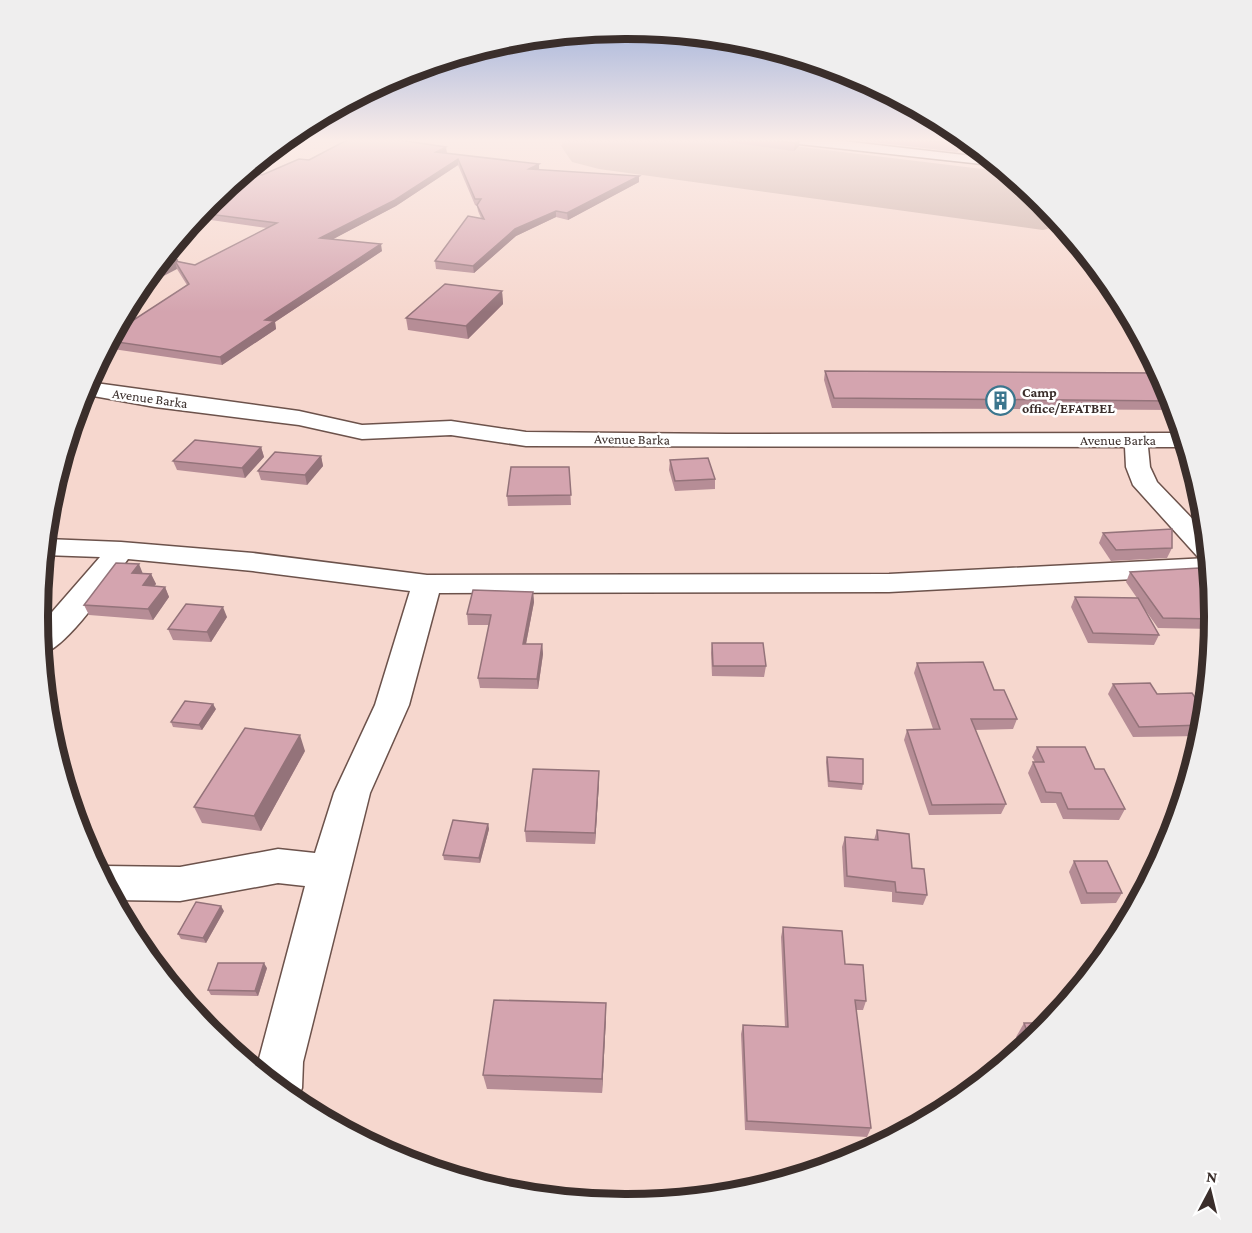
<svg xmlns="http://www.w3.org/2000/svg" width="1252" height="1233" font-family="'Crimson Pro',serif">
<rect width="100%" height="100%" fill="#f6d7ce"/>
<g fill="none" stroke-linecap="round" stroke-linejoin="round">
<polygon fill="#cbb0a8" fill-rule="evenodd" points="565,139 735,139 1007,172 1042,201 1062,225 1043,230 599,169 572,162 561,146"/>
<defs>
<g id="street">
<polygon points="784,139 825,139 990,158 1000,166 790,143"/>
<polygon points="88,382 299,411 362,425 451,421 526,432 726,434 1182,433 1186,447 1148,447 1150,467 1157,482 1206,533 1208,558 1197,556 1133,485 1126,467 1125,447 526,446 451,435 362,439 299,425 155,407 82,394"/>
<path d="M46,539L121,542L253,553L427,575L889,574L1208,558L1210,575L889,592L439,593L409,705L370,793L303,1062L302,1088L296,1102L256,1070L305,886L278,883L180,901L114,900L97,868L105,866L180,867L278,849L315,853L334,793L375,705L410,591L253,571L128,559C111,582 68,647 42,654L39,627L100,557L44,555Z"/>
</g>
</defs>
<use href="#street" stroke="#6c524b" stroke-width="3"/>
<use href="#street" fill="#fff" fill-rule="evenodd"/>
</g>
<g fill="#b68d96">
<polygon points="703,139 800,139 799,146 794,151"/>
<polygon points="847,139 965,139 957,152"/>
<polygon points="447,153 539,170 639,176 639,182 568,220 556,217 516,236 474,273 436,269 435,261 481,218 478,211 477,206 475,205 458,165 396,206 333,239 382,251 275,322 276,329 222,365 106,348 115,332 187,285 177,269 163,258 195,265 267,228 204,219 191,224 210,200 262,175 309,160"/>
<polygon points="502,291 503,304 468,339 408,330 406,318"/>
<polygon points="825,371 1169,392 1175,410 832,408 824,380"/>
<polygon points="261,447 264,457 245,478 177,470 173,461"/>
<polygon points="321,456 323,466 307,485 261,480 258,471"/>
<polygon points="670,460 715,479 715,489 675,491 669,470"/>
<polygon points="569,467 571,505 508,506 507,496"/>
<polygon points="1103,533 1172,548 1167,558 1111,561 1099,543"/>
<polygon points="1130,572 1214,617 1213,629 1158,628 1141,604 1159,635 1154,645 1088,643 1071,607 1075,597 1137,598 1126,582"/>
<polygon points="143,573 151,574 156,584 154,586 165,587 169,597 153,620 89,615 84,605"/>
<polygon points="533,592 534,602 526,644 542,644 543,654 538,689 480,688 478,678 489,625 468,625 467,614"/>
<polygon points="227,617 211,642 173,640 168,629"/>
<polygon points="712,643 766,666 764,677 712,676 711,653"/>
<polygon points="917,663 994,690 1017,719 1013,729 975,730 1006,804 1001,814 929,815 904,740 907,730 933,729 914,673"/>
<polygon points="1113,684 1157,694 1205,712 1201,736 1133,737 1108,694"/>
<polygon points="216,709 202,730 173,727 171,722"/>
<polygon points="1037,747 1095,769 1125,809 1119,820 1063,819 1056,803 1041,803 1028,773 1033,762 1035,762 1032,757"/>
<polygon points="305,751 261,831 202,823 194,807"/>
<polygon points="827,757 863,784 862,790 828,787 826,762"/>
<polygon points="599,782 595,844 526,842 525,831"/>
<polygon points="488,824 489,829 480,863 444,860 443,855"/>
<polygon points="877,830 912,868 927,895 923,905 892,902 892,892 844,887 842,847 845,837 874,840"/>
<polygon points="1074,861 1122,893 1116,903 1081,904 1069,872"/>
<polygon points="1140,894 1141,894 1134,907 1133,904"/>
<polygon points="224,911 206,943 181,939 178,934"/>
<polygon points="783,927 845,964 866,1001 863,1010 856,1010 871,1128 867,1137 745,1130 741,1034 743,1025 785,1027 781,937"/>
<polygon points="267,968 258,996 211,995 208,990"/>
<polygon points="606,1003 606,1017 602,1093 487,1089 483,1075"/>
<polygon points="1024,1023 1042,1033 1020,1050 1016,1037"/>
</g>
<g fill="#94737a">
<polygon points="800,139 799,146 794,151 795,143"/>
<polygon points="962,139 965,139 957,152 959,144"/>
<polygon points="446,147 447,153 436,152"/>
<polygon points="458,159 458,165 396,206 322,245 320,238"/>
<polygon points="539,164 539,170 529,169"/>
<polygon points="639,176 639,182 568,220 567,213"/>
<polygon points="556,211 556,217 516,236 474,273 473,266 515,229"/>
<polygon points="202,212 204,219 191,224 201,213"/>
<polygon points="381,244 382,251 275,322 276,329 222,365 220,357 265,320"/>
<polygon points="175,261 177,269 137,290 150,274"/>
<polygon points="502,291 503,304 468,339 466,326"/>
<polygon points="261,447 264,457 245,478 242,468"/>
<polygon points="321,456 323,466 307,485 305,475"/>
<polygon points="139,564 143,574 132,573"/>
<polygon points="151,574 156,584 147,595 143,585"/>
<polygon points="165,587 169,597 153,620 148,609"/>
<polygon points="533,592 534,602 524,654 523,644"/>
<polygon points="223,607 227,617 211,642 207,632"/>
<polygon points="542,644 543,654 538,689 537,679"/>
<polygon points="213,704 216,709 202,730 199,725"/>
<polygon points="300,735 305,751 261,831 254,816"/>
<polygon points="599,771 599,782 595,844 595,833"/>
<polygon points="488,824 489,829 480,863 479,858"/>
<polygon points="221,906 224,911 206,943 203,938"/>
<polygon points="264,963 267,968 258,996 255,991"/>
<polygon points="606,1003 606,1017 602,1093 602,1079"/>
</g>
<g fill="#d4a4af" stroke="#94737a" stroke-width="1.5">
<polygon points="349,139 393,139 446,147 436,152 539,164 529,169 639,176 567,213 556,211 515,229 473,266 435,261 468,216 484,219 477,205 481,199 475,199 458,159 395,200 320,238 381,244 265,320 274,321 220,357 110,341 115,332 189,284 175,261 150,274 163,258 178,260 175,261 195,265 277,223 201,213 210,200 245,172 262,175 299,159 309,160"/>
<polygon points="763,139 800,139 795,143"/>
<polygon points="914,139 962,139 959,144"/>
<polygon points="445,284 502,291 466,326 406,318"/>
<polygon points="825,371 1159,373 1169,392 1172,401 834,398"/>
<polygon points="195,440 261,447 242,468 173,461"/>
<polygon points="275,452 321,456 305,475 258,471"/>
<polygon points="708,458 715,479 675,481 670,460"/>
<polygon points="511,467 569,467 571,495 507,496"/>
<polygon points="1172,529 1172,548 1116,550 1103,533"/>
<polygon points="116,563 139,564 132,573 151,574 143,585 165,587 148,609 84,605"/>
<polygon points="1199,568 1211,586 1214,619 1163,618 1130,572"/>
<polygon points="473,590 533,592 523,644 542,644 537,679 478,678 491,615 467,614"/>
<polygon points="1075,597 1138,598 1159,635 1093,633"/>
<polygon points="186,604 223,607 207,632 168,629"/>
<polygon points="712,643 763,643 766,666 713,666"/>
<polygon points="983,662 994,690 1004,690 1017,719 971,719 1006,804 932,805 907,730 940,729 917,663"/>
<polygon points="1150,683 1157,694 1192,693 1205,712 1203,725 1139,727 1113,684"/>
<polygon points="185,701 213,704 199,725 171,722"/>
<polygon points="245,728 300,735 254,816 194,807"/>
<polygon points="1037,747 1085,747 1095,769 1104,769 1125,809 1068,809 1061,793 1046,792 1033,762 1044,762"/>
<polygon points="827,757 863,759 863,784 829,781"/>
<polygon points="533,769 599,771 595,833 525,831"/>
<polygon points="453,820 488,824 479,858 443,855"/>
<polygon points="877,830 909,834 912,868 924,869 927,895 896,892 895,882 847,876 845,837 878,840"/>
<polygon points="1074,861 1107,861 1122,893 1087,893"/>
<polygon points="196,902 221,906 203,938 178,934"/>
<polygon points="783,927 842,931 845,964 863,965 866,1001 855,1000 871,1128 747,1121 743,1025 788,1027"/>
<polygon points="218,963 264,963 255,991 208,990"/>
<polygon points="494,1000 606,1003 602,1079 483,1075"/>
<polygon points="1024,1023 1050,1023 1042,1033 1031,1042"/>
</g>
<linearGradient id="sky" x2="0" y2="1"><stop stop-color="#9aadd9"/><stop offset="0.45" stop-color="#fbede9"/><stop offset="1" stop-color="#fbede9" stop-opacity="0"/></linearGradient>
<rect width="1252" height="312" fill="url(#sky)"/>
<defs>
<symbol id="building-ring" viewBox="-11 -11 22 22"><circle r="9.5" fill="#fff" stroke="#3b768e" stroke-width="1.5"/><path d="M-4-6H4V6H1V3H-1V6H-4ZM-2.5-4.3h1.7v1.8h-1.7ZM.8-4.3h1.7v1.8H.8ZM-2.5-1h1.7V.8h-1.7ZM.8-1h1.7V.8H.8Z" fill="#3b768e"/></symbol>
</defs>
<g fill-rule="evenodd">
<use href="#building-ring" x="984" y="384" width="33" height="33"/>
</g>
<g text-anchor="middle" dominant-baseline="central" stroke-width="5" stroke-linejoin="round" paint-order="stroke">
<g font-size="14" font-weight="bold" fill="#3a2e2b" stroke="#fff" text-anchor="start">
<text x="1022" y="392">Camp<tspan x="1022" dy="16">office/EFATBEL</tspan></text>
</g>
<g font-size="14" fill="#3a2e2b" stroke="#fff">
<text transform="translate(150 398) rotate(8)">Avenue Barka</text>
<text transform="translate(632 439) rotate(1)">Avenue Barka</text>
<text x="1118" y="440">Avenue Barka</text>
</g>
</g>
<path d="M0 0H1252V1233H0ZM625 39H627A577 577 0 0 1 1204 616V617A577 577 0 0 1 627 1194H625A577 577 0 0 1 48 617V616A577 577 0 0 1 625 39Z" fill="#efeeee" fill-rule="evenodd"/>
<path fill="none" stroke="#3a2e2b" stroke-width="8" d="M625 39H627A577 577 0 0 1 1204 616V617A577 577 0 0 1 627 1194H625A577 577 0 0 1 48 617V616A577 577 0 0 1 625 39Z"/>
<g transform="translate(1210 1191) rotate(7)" stroke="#ffffff" stroke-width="4.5" paint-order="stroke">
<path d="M0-4.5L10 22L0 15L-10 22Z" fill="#3a2e2b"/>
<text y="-9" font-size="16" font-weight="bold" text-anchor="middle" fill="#3a2e2b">N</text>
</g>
</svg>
